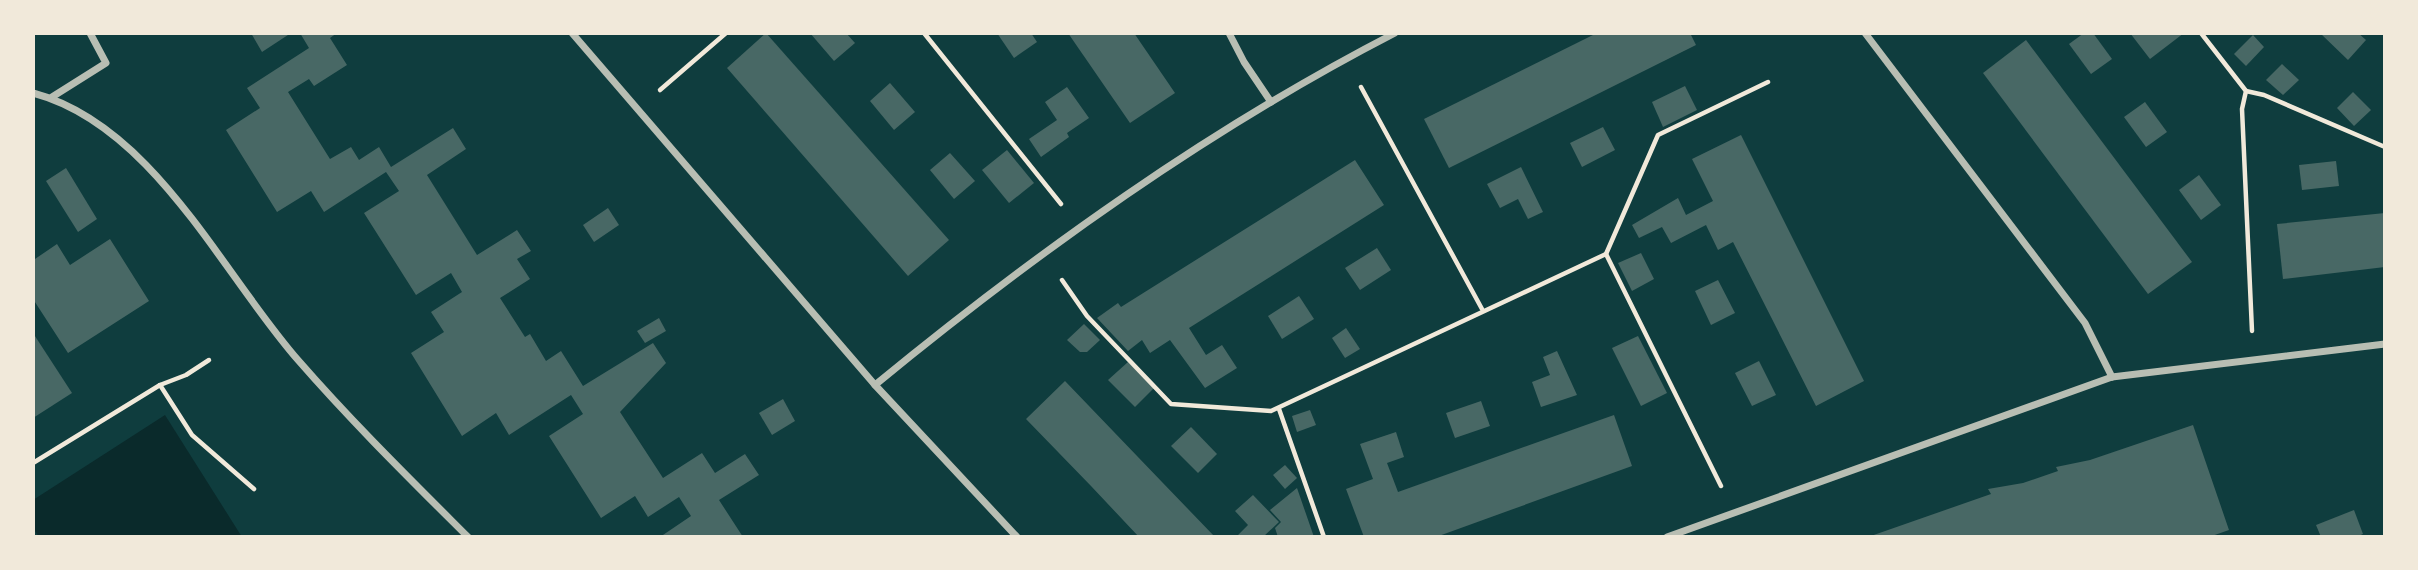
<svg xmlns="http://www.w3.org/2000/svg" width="2418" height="570" font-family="'Varela Round',sans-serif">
<rect width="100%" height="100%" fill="#0f3d3e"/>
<polygon fill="#0a2a2b" points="165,415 242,537 39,537 33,528 33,500"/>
<g fill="#486865">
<polygon points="251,33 291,33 262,52"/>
<polygon points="300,33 337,33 330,38 347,65 314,86 309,79 288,92 330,159 351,147 359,160 379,147 391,167 453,128 466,149 427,175 477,255 517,230 531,251 517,259 530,279 500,298 525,337 530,334 546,361 561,351 583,386 653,343 666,363 620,412 663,478 702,453 715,473 745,454 759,475 719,500 743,537 660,537 691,516 679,497 648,517 635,496 601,518 549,436 583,414 571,395 509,435 496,413 462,436 411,353 444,332 431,312 462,292 451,273 416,295 364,213 399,191 386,172 324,212 311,191 277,212 226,130 260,108 247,88 309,48"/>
<polygon points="766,33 949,240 908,276 727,68"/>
<polygon points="810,33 846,33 855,43 834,61"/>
<polygon points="997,33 1031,33 1037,42 1014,58"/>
<polygon points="1068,33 1134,33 1175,93 1130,123"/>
<polygon points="1597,33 1690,33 1696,45 1449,168 1424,119"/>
<polygon points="2084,33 2093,33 2112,59 2091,74 2069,44"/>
<polygon points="2130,33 2184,33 2150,59"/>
<polygon points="2320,33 2358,33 2366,40 2348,60"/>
<polygon points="2253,35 2264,47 2246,66 2234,54"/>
<polygon points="2026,40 2192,262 2148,294 1983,73"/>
<polygon points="2282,64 2299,80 2283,95 2266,80"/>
<polygon points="890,83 915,112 894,130 870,101"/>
<polygon points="1685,86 1697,110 1663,127 1652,102"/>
<polygon points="1067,87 1089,118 1067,133 1069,137 1041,157 1029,139 1057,120 1045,102"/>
<polygon points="2353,92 2371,110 2354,126 2337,108"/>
<polygon points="2145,102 2167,132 2146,147 2124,117"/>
<polygon points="1603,127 1615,150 1582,167 1570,143"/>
<polygon points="1741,135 1864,381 1816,406 1733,242 1718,250 1706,225 1671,243 1662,227 1639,238 1632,225 1678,198 1686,215 1713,201 1692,159"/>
<polygon points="1007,150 1034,183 1009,203 982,170"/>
<polygon points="950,153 975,181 954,199 930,170"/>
<polygon points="1355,160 1384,205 1189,328 1206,355 1222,345 1237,368 1205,388 1170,340 1150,353 1142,340 1128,351 1097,318 1118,303 1121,307"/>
<polygon points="2336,161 2339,186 2302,190 2299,165"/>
<polygon points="1521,167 1543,212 1528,219 1518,199 1500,208 1487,184"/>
<polygon points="66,168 97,219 78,232 46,181"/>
<polygon points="2199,175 2221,205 2201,220 2179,190"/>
<polygon points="608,208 619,225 594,242 583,225"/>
<polygon points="2385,213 2385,267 2283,279 2277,224"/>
<polygon points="110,239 149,301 68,353 33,299 33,256 35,259 57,244 70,265"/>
<polygon points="1377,248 1391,270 1360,290 1345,268"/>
<polygon points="1641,253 1654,279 1632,291 1618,263"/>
<polygon points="1718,280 1735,313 1711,325 1695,291"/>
<polygon points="1299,296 1314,319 1282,339 1268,316"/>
<polygon points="659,318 666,331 645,343 637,331"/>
<polygon points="1084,324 1100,340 1087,352 1080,352 1067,340"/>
<polygon points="1346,328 1360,349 1345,358 1332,338"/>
<polygon points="33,333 72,393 33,418"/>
<polygon points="1638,336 1667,393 1641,406 1612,348"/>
<polygon points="1557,351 1577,395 1541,407 1532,382 1550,375 1543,357"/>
<polygon points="1759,361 1776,395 1752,406 1735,373"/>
<polygon points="1128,362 1154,388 1135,407 1108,380"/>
<polygon points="1065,381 1162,482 1215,537 1139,537 1091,486 1026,419"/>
<polygon points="783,399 795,421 772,435 759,413"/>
<polygon points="1481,401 1490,426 1455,438 1446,413"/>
<polygon points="1310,410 1316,425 1297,432 1292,416"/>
<polygon points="1614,415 1632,466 1436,537 1364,537 1346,489 1373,479 1360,444 1396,432 1404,457 1387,463 1398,492"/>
<polygon points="2193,425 2229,530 2209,537 1868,537 1991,494 1988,489 2023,483 2058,471 2056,467 2090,460"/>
<polygon points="1191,427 1217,454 1198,473 1171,446"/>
<polygon points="1285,465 1297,478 1285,489 1273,475"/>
<polygon points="1297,488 1314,537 1278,537 1275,528 1281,522 1270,510"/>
<polygon points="1253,495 1279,522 1263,537 1236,537 1248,525 1235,511"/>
<polygon points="2354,510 2363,534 2356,537 2321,537 2316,525"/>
</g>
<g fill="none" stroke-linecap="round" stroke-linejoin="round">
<g stroke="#f1e9da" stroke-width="4.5">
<polyline points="924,33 1061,204"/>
<polyline points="2201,33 2246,91 2242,109 2252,331"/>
<polyline points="1361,87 1482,309"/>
<polyline points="660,90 726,33"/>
<polyline points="2246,91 2264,95 2385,147"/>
<polyline points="1606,254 1721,486"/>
<polyline points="1062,280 1087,316 1171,404 1271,411 1606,254 1658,135 1768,82"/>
<polyline points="160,385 192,435 254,489"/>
<polyline points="1279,409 1324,537"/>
<polyline points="33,463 160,385 186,375 209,360"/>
</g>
<g stroke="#b8beb3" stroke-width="7">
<polyline points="572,33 875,385 1017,537"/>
<polyline points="1229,33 1244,62 1271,102"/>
<polyline points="1865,33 2085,323 2112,377"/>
<path d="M33,93C153,125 221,272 298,360C352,422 410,479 468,537"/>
<polyline points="52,97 106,63 90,33"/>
<path d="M875,385C1037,252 1209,129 1395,33"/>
<polyline points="1667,537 2112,377 2385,344"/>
</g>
</g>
<rect width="2418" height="570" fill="none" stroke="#f1e9da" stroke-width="70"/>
</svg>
